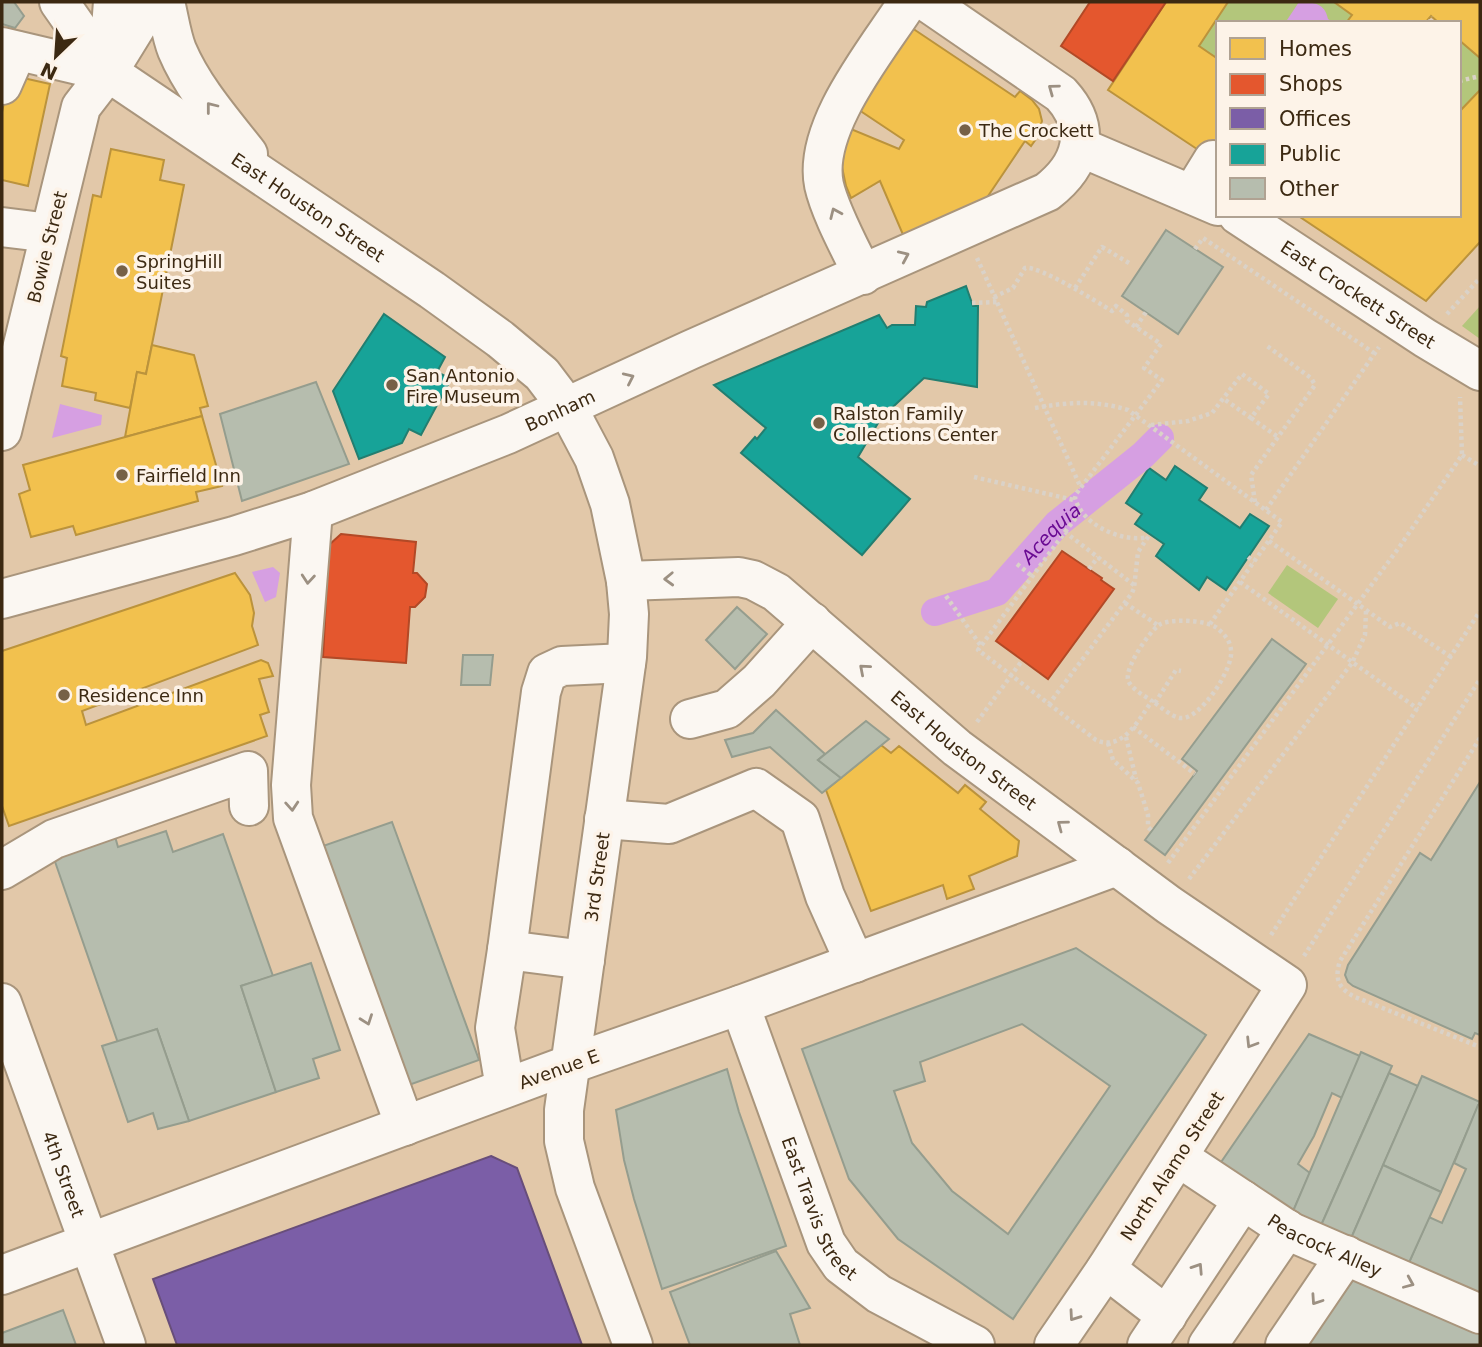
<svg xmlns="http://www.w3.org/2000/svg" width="1482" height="1347" font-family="'DejaVu Sans',sans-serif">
<rect width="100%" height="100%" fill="#e2c8a9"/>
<g fill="#b3c67b">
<polygon points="1228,2 1334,2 1352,15 1346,23 1218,23 1218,59 1199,46"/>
<polygon points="1459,40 1480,58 1480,90 1459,112"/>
<polygon points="1480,306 1480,339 1462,326"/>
<polygon points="1287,565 1338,599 1318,628 1268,593"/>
</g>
<g fill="#d69fe2">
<path d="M1299,2C1313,2 1325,3 1328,19L1333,22L1285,23Z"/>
<polygon points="60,404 102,415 101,425 52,438"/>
<polygon points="273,567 280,573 276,597 265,602 252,572"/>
</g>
<g fill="#f2c14e" stroke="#bb933c" stroke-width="2">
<polygon points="1166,2 1228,2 1199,46 1218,59 1218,163 1108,90"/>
<polygon points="1334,2 1480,2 1480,58 1459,40 1459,23 1439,23 1431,16 1425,23 1346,23 1352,15"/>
<polygon points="906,24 1015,97 1020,91 1032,100 1039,109 1042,121 1036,139 1031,146 1025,141 982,205 904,237 880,181 851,198 846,186 842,167 846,139 851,129 899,149 904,140 853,106"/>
<polygon points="10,75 50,84 28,186 2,180 2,112"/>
<polygon points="1480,90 1480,242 1426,301 1297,215 1459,215 1459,112"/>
<polygon points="111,149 164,160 160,180 184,185 146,374 137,372 130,408 95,400 96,393 62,386 67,358 61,356 93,195 101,197"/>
<polygon points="152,345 194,355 208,406 200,408 202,416 125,437 137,372 146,374"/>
<polygon points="202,416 222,486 196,492 198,501 76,535 73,526 31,537 19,494 30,490 23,465"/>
<polygon points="235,573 250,595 254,613 252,626 258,645 82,711 86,725 261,660 268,663 273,676 259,679 269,712 260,715 267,736 9,826 2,806 2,651"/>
<polygon points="881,745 891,753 899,746 958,793 965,785 986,802 980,809 1019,841 1017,856 969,876 974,889 947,899 943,885 871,911 826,790"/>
</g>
<g fill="#e4572e" stroke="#b24926" stroke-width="2">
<polygon points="1090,2 1166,2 1113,81 1061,46"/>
<polygon points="341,534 416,542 413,573 417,573 427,584 425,597 415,607 410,607 406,663 323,657 329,545"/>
<polygon points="1062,551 1102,578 1101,580 1114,589 1048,679 996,641"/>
</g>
<polygon fill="#7b5ea7" stroke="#684e7a" stroke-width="2" points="491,1156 517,1168 582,1345 177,1345 153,1279"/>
<g fill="#17a398" stroke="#227e70" stroke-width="2">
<polygon points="966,286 973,306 978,306 977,387 924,378 881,418 858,457 910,499 862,555 741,453 755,437 757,439 766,428 714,385 879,315 887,328 892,325 915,325 916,306 926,307 927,302"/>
<polygon points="384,314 445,357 437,372 451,379 421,435 409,429 402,443 359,459 333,391"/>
<polygon points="1175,466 1207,488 1199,500 1240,528 1250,514 1269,526 1226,590 1207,577 1199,590 1156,556 1164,544 1135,524 1142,514 1126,503 1149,468 1166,480"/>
</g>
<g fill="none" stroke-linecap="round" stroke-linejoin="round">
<path stroke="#d69fe2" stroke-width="28" id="s1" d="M935,612L997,592L1057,524L1143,455L1160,438"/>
</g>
<g fill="#b6bdae" stroke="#959d8e" stroke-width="2" fill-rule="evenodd">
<polygon points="2,2 14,2 24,16 15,28 2,24"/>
<polygon points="1166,230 1223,267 1178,334 1122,296"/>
<polygon points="316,382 349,464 242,501 220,414"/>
<polygon points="737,607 767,634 735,669 706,640"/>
<polygon points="1272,639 1306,664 1165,855 1145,840 1197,771 1182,759"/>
<polygon points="463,655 493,655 490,685 461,685"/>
<polygon points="776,710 825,754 818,760 841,778 822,793 770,747 732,757 725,740 753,733"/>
<polygon points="866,721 889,739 841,778 818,760"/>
<polygon points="1480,782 1480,1035 1475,1033 1472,1039 1353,986 1348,982 1345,975 1348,965 1420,853 1431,860"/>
<polygon points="392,822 479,1060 406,1086 320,847"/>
<polygon points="166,831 173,852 223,834 273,976 241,986 276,1092 189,1121 157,1029 118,1043 52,853 114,833 118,847"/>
<path d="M1076,948L1206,1035L1013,1319L898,1239L849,1179L802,1049ZM1022,1024L1110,1086L1008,1234L952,1191L912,1143L894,1091L925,1081L920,1062Z"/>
<polygon points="311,963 340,1050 313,1059 319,1078 276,1092 241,986"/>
<polygon points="157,1029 189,1121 158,1129 153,1113 128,1122 102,1046"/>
<polygon points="1309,1034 1360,1056 1342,1098 1332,1093 1314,1136 1298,1164 1310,1173 1291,1216 1215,1171"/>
<polygon points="1361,1052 1392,1066 1319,1230 1291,1216"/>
<polygon points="727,1069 739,1112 786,1246 662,1289 634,1199 624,1160 616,1110"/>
<polygon points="1389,1073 1418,1086 1349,1243 1319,1230"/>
<polygon points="1422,1076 1480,1102 1441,1192 1383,1165"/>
<polygon points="1478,1105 1480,1105 1480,1300 1407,1267 1429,1217 1442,1223 1466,1169 1454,1163"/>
<polygon points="1383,1165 1441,1192 1407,1267 1349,1243"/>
<polygon points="776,1251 810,1308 790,1314 800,1345 690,1345 670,1292"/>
<polygon points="1356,1276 1480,1329 1480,1345 1307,1345"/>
<polygon points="63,1310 76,1345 2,1345 2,1333"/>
</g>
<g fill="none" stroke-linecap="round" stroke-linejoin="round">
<defs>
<g id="minor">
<polyline points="2,47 108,72 81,107 2,431"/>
<polyline points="2,85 17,51"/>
<polyline points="1080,147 1218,206"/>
<polyline points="1192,194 1213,160"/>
<path id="s2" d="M1238,215L1425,338L1480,371"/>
<polyline points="2,227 50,233"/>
<path d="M863,275C851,250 830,212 824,185C812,127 878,49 908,2"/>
<polyline points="313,511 291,785 293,818 405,1126"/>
<path id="s3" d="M2,599L234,536L313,511L508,434L690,350L1047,192C1082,165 1093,129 1061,94L927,2"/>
<polyline points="690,719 727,709 759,681 812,622"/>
<polyline points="604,819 669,824 756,788 800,819 825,896 855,963"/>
<polyline points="2,870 54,839 248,771 249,806"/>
<polyline points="585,960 507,950 541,692 547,673 562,666 626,663"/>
<path id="s4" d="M2,1003L126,1345"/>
<polyline points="505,1088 495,1028 507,950"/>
<path id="s5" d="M1178,1157L1291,1232L1480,1314"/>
<polyline points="1106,1269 1167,1316"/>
<polyline points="2,1275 571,1064"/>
<polyline points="1147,1345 1243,1200"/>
<polyline points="1208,1345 1287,1229"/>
<polyline points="1285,1345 1346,1255"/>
</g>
<g id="major">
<path id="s6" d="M59,2L108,72L432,290L500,339L542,374L567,407L594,458L610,504L626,581L629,614L627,657L564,1110V1141L575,1188L633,1345"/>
<path d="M165,2C169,17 171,35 177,50C193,88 222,121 248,154"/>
<polyline points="108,66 113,2"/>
<polyline points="108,72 145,12 149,2"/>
<path id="s7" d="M626,581L739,577L753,580L776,592L957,748L1169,905L1287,985L1106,1269L1054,1345"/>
<path id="s8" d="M740,1005L826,1243L841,1265L879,1294L975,1345"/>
<polyline points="571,1064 740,1005 1117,866"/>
</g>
</defs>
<use href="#minor" stroke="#a9957c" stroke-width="42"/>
<use href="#major" stroke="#a9957c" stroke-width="42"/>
<g stroke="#dad2c8" stroke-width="4.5" stroke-dasharray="3.5 3.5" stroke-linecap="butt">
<polyline points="1430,23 1431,16"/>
<polyline points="1459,81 1480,76"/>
<polyline points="1195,249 1203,238 1374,353"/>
<polyline points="977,258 1081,488"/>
<polyline points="1075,288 1102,247 1129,263"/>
<path d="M994,297L1013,288L1025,268C1039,265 1097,302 1112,311L1116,306L1127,315V321L1161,344L1144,368L1162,380L1076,494L1075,498C1082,525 1122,543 1148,537"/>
<polyline points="972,303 997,302"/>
<polyline points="1447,314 1480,278"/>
<polyline points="1136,327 1146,312"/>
<path d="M1035,408C1068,402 1096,400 1128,410L1282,522L1210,624"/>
<polyline points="1251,418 1278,437"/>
<polyline points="1151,425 1188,421 1212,413 1242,374 1269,394 1251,418 1224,399"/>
<polyline points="1462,455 1480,466"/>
<polyline points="974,477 1074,500"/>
<polyline points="1255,502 1251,475 1315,385 1311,378 1267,346"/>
<polyline points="1266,510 1379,347"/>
<polyline points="1065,532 1081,511"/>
<polyline points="1269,541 1390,627 1400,623 1451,657"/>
<polyline points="1248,557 1254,562"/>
<polyline points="1017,564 1032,576"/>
<polyline points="1089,569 1098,557"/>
<polyline points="1240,582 1418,709"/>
<polyline points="1134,585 1065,532 978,650 1049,704 1132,593 1134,588 1138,552 1150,534"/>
<polyline points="946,596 981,646"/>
<polyline points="1125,603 1159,626"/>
<polyline points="1155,703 1176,670 1181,671"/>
<path d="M1049,704L1096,740C1123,752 1139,719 1152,701C1145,696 1131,689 1128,680C1125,667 1149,632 1159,625C1170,618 1207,620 1217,628C1224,634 1230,640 1231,650C1234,668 1200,721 1180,718C1170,716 1160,706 1152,701"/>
<polyline points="977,722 1021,662"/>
<polyline points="1133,727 1195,774"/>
<polyline points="1126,737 1136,779"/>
<path d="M1480,738L1340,961C1334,979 1339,989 1355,997L1480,1047"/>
<polyline points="1108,743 1113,760 1138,783 1148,815 1148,827 1152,831"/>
<polyline points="1168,863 1400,546 1462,455 1460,397"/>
<polyline points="1189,879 1352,663 1365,635 1366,611"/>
<polyline points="1271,935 1480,611"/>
<polyline points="1304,956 1480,679"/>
</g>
<use href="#minor" stroke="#fbf7f2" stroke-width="38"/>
<use href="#major" stroke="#fbf7f2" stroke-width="38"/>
</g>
<defs><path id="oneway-chevron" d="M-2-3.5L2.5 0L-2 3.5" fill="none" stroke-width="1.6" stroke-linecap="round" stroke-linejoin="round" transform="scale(1.75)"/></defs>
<g stroke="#9c9082">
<use href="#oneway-chevron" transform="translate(1053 89) rotate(-144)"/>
<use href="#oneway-chevron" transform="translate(211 107) rotate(-128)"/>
<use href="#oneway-chevron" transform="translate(835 213) rotate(-114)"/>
<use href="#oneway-chevron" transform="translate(904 256) rotate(-24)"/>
<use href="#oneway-chevron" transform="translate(629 378) rotate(-25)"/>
<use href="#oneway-chevron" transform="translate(308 579) rotate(95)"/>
<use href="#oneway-chevron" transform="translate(669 579) rotate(178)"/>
<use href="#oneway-chevron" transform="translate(864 669) rotate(-139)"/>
<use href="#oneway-chevron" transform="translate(292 806) rotate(86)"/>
<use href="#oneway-chevron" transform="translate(1062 825) rotate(-143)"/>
<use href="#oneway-chevron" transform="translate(367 1020) rotate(70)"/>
<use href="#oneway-chevron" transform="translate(1251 1043) rotate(122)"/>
<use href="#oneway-chevron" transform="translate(1198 1268) rotate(-57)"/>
<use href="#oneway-chevron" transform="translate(1409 1283) rotate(23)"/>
<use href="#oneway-chevron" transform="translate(1316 1300) rotate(124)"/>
<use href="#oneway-chevron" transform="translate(1074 1316) rotate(125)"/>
</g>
<g fill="#766147" stroke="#fdf3e8" stroke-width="2.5">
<circle cx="965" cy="130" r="7"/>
<circle cx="122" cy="271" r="7"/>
<circle cx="392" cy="385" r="7"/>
<circle cx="819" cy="423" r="7"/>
<circle cx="122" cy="475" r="7"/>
<circle cx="64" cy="695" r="7"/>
</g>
<g text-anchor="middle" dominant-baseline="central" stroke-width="7" stroke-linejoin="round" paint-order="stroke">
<g font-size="18" fill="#3c2912" stroke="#fdf3e8" text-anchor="start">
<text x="979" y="130">The Crockett</text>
<text x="136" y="261">SpringHill<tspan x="136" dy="21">Suites</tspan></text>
<text x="406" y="375">San Antonio<tspan x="406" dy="21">Fire Museum</tspan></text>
<text x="833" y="413">Ralston Family<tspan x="833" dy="21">Collections Center</tspan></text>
<text x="136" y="475">Fairfield Inn</text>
<text x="78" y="695">Residence Inn</text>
</g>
<g font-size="18" fill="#3c2912" stroke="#fdf3e8">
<text stroke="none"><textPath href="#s6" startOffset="327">East Houston Street</textPath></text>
<text transform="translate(47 247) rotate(-76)">Bowie Street</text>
<text stroke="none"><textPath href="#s2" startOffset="144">East Crockett Street</textPath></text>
<text stroke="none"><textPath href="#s3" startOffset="590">Bonham</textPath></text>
<text stroke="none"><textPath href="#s7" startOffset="399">East Houston Street</textPath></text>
<text transform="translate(597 877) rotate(-82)">3rd Street</text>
<text transform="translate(559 1069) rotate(-20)">Avenue E</text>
<text transform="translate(1172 1166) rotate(-57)">North Alamo Street</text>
<text stroke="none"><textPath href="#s4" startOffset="182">4th Street</textPath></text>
<text stroke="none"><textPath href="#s8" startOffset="219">East Travis Street</textPath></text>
<text stroke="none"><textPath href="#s5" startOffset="172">Peacock Alley</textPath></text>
</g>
<g font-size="19" font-style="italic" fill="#6a0b93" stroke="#fdf3e8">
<text stroke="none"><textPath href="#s1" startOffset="145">Acequia</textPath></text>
</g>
</g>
<rect width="1482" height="1347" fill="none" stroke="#3c2912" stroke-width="7"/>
<rect x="1216" y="21" width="245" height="196" fill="#fdf3e8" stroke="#b0a292" stroke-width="2"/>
<rect x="1230" y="38" width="35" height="21" fill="#f2c14e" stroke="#b0a292" stroke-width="2"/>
<text x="1279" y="56" font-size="21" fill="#3c2912">Homes</text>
<rect x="1230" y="74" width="35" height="21" fill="#e4572e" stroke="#b0a292" stroke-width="2"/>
<text x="1279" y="91" font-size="21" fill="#3c2912">Shops</text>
<rect x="1230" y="108" width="35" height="21" fill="#7b5ea7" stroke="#b0a292" stroke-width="2"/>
<text x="1279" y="126" font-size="21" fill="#3c2912">Offices</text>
<rect x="1230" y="144" width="35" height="21" fill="#17a398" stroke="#b0a292" stroke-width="2"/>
<text x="1279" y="161" font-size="21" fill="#3c2912">Public</text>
<rect x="1230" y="178" width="35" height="21" fill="#b6bdae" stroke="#b0a292" stroke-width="2"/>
<text x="1279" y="196" font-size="21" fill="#3c2912">Other</text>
<g transform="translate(56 56) rotate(205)" stroke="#fdf3e8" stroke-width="5" paint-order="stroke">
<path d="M0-5L12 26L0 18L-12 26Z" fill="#3c2912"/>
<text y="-10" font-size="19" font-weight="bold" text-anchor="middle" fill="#3c2912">N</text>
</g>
</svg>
